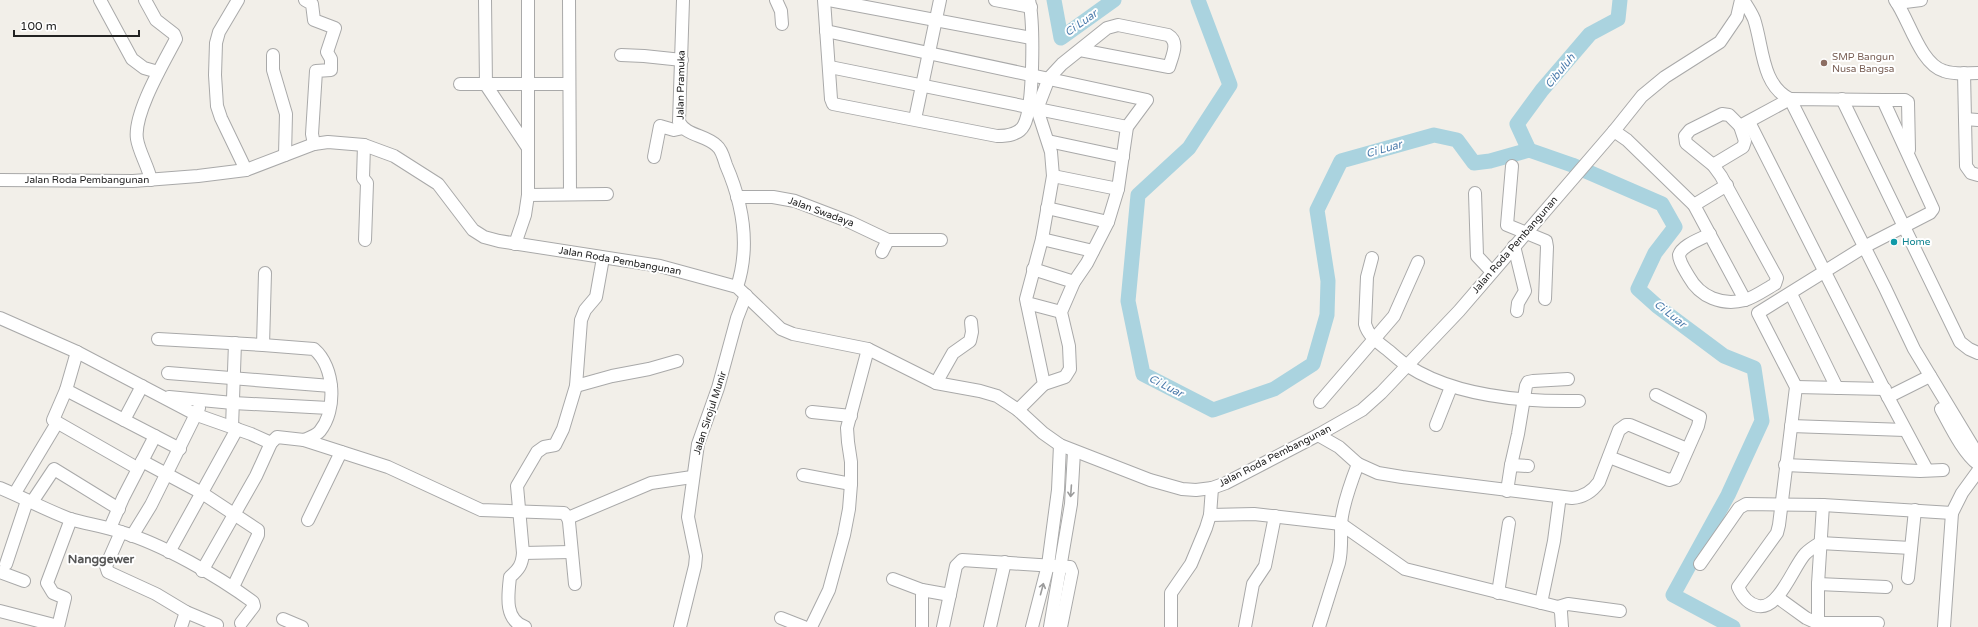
<svg xmlns="http://www.w3.org/2000/svg" width="1978" height="627" font-family="'Varela Round',sans-serif">
<rect width="100%" height="100%" fill="#f2efe9"/>
<g fill="none" stroke-linecap="round" stroke-linejoin="round">
<g stroke="#aad3df" stroke-width="15">
<polyline points="1054,0 1061,38 1114,0"/>
<polyline points="1198,0 1230,85 1189,148 1138,195 1128,301 1143,374 1213,410 1274,389 1313,364 1327,315 1328,281 1317,210 1341,161 1434,135 1457,140 1474,163 1490,161 1529,150 1572,165 1662,204 1675,227 1655,253 1638,289 1657,306 1724,356 1754,368 1762,421 1728,495 1673,595 1733,627"/>
<polyline points="1529,150 1517,124 1542,90 1590,34 1618,19 1620,0"/>
</g>
<defs>
<g id="minor">
<polyline points="100,0 132,59 144,68 158,72"/>
<path d="M145,0L156,20L174,34L176,39C164,62 133,114 137,139C139,152 148,166 151,180"/>
<polyline points="238,0 219,32 216,43 215,75 217,106 221,118 246,170"/>
<polyline points="305,0 312,4 314,20 335,28 327,52 331,59 331,70 316,71 312,134 314,144"/>
<polyline points="485,0 486,85 528,148"/>
<polyline points="569,0 570,193"/>
<path d="M683,0L679,122C686,136 707,135 717,146C722,150 724,159 726,165C743,204 750,247 737,287"/>
<polyline points="776,0 781,11 782,24"/>
<path d="M824,0L831,99L833,104L997,136C1007,136 1019,135 1024,125C1034,106 1034,23 1029,0"/>
<polyline points="829,0 1031,38"/>
<polyline points="995,0 1031,7"/>
<path d="M1743,0C1747,6 1751,12 1754,19C1763,45 1761,85 1790,99L1885,288L1914,349L1978,455"/>
<path d="M1895,0C1909,19 1920,64 1944,71C1955,75 1967,73 1978,73"/>
<polyline points="1897,3 1921,0"/>
<polyline points="826,31 1147,100 1127,127 1118,189 1108,222 1087,263 1074,282 1061,312 1069,346 1070,369 1065,377 1044,384"/>
<polyline points="273,55 273,70 286,114 285,155"/>
<polyline points="621,55 644,56 682,60"/>
<polyline points="830,67 1127,127"/>
<polyline points="1964,73 1966,166 1971,173 1978,175"/>
<polyline points="460,84 569,84"/>
<polyline points="1842,99 1960,342 1969,349 1978,353"/>
<polyline points="1883,100 1905,100 1908,102 1909,150"/>
<polyline points="915,119 940,0"/>
<polyline points="1965,119 1978,120"/>
<polyline points="1749,122 1888,397 1927,470"/>
<polyline points="1614,131 1627,140 1694,205 1745,300"/>
<polyline points="1048,141 1123,157"/>
<polyline points="364,145 363,178 367,183 365,240"/>
<polyline points="654,157 660,126 674,130 683,128"/>
<polyline points="1713,165 1743,147 1745,141 1740,126"/>
<polyline points="1512,166 1507,225 1546,241 1547,247 1545,299"/>
<polyline points="1053,176 1118,189"/>
<polyline points="0,180 133,181 198,176 246,170 314,144 328,142 364,145 394,156 438,184 473,230 484,237 499,241 660,266 737,287 781,329 793,334 868,349 936,383 980,391 997,396 1018,410 1043,433 1060,445 1150,480 1182,489 1196,490 1212,488 1226,483 1318,435 1362,410 1381,393 1459,311 1614,131 1642,96 1665,77 1720,42 1737,17 1741,0"/>
<polyline points="1475,193 1477,256 1492,272"/>
<polyline points="528,195 607,194"/>
<polyline points="737,197 773,197 795,201 850,222 888,240 882,252"/>
<polyline points="1694,205 1727,185"/>
<polyline points="1047,208 1108,222"/>
<path d="M1710,234C1701,239 1682,245 1679,255C1679,262 1685,270 1689,277C1700,297 1722,306 1745,300C1755,297 1766,289 1775,284L1777,278L1721,176L1713,165L1686,143L1685,136L1690,130L1722,114L1729,115L1740,126L1790,99L1883,100L1933,209L1930,213L1864,247L1758,313L1796,387L1779,525L1777,533L1738,587C1742,596 1748,604 1758,606C1779,610 1793,567 1805,554C1810,549 1815,546 1820,543L1911,548"/>
<polyline points="1042,239 1093,251"/>
<polyline points="888,240 941,240"/>
<polyline points="515,244 525,215 528,195 528,0"/>
<polyline points="1514,246 1525,291 1518,303 1517,311"/>
<path d="M1372,258L1367,277L1365,324C1368,336 1379,343 1389,351C1395,356 1401,362 1408,366C1456,397 1523,402 1579,401"/>
<polyline points="1033,269 1074,282"/>
<polyline points="1791,294 1837,388"/>
<polyline points="1027,303 1061,312"/>
<polyline points="0,318 77,352 197,415 251,434 271,443"/>
<path d="M158,339L263,345L314,349C335,367 337,410 320,431C316,436 309,438 304,440"/>
<polyline points="263,345 265,273"/>
<polyline points="77,352 66,390 53,420 137,468"/>
<polyline points="168,373 331,386"/>
<polyline points="936,383 953,353 970,341 972,332 971,322"/>
<polyline points="576,386 612,376 649,369 677,361"/>
<polyline points="1796,387 1885,389"/>
<polyline points="66,390 180,449"/>
<polyline points="169,397 233,403 329,408"/>
<polyline points="1888,397 1930,376"/>
<polyline points="1320,402 1394,316 1418,262"/>
<path d="M1941,409C1950,425 1963,453 1978,464"/>
<path d="M1018,410L1044,384L1026,299L1042,239L1053,176L1051,152L1037,109L1049,78L1062,64L1107,28L1118,25L1168,35C1180,42 1172,56 1169,67L1080,50"/>
<polyline points="812,412 851,416"/>
<polyline points="124,420 142,386"/>
<polyline points="1436,425 1451,387"/>
<polyline points="1791,426 1905,430"/>
<polyline points="232,427 235,343"/>
<path d="M1318,435L1339,447L1358,464C1351,482 1342,507 1341,525C1341,538 1342,550 1339,563L1319,627"/>
<polyline points="1609,457 1669,480 1675,478 1698,426 1700,417 1656,395"/>
<polyline points="142,461 202,493 258,530 258,535 233,587"/>
<path d="M1358,464L1378,473L1402,477L1572,498C1584,497 1592,492 1599,482L1619,430L1626,425H1630L1687,449"/>
<polyline points="1511,465 1518,434 1526,386 1528,382 1533,381 1568,379"/>
<polyline points="1785,465 1920,471 1943,470"/>
<polyline points="803,475 851,484"/>
<path d="M0,488C24,498 46,510 70,519C87,524 104,526 121,532L106,566L108,572L156,594L186,612L217,625"/>
<polyline points="1507,491 1511,465 1528,466"/>
<polyline points="15,493 57,423"/>
<polyline points="32,502 54,469 119,509"/>
<polyline points="1210,515 1254,514 1341,524 1405,569 1558,607 1561,612 1562,627"/>
<polyline points="568,518 651,483 692,477"/>
<polyline points="308,520 341,452"/>
<polyline points="110,528 123,498 155,436"/>
<path d="M121,532C162,544 218,576 253,602L254,606L241,623"/>
<polyline points="132,536 151,505 199,408"/>
<polyline points="169,552 237,429"/>
<polyline points="523,553 571,552"/>
<polyline points="6,564 27,501"/>
<polyline points="1700,564 1739,508 1746,504 1823,505 1952,513"/>
<polyline points="202,571 256,476 271,443 277,437 304,440 388,467 481,510 564,513 568,518 569,522 575,584"/>
<polyline points="0,572 24,581"/>
<polyline points="1908,578 1915,510"/>
<polyline points="893,579 922,590 922,627"/>
<polyline points="1818,584 1886,587"/>
<polyline points="922,590 950,595"/>
<polyline points="1498,593 1509,523"/>
<polyline points="1777,597 1806,618 1817,623 1878,623"/>
<polyline points="1541,603 1554,541 1559,503"/>
<polyline points="1558,607 1568,604 1620,611"/>
<polyline points="0,611 58,626"/>
<polyline points="781,618 804,627"/>
<polyline points="283,619 302,627"/>
<polyline points="58,627 65,598 53,593 47,583 71,519"/>
<polyline points="181,627 186,612"/>
<path d="M525,627C504,620 508,595 510,577C519,569 522,565 523,553L517,486L537,452L544,447L555,445L563,429L576,386L581,320L585,310L596,297L603,258"/>
<polyline points="680,627 695,566 696,556 688,517 698,444 718,388 737,318 746,295"/>
<polyline points="811,627 829,590 844,535 849,509 851,484 851,462 848,442 847,428 868,349"/>
<polyline points="943,627 956,566 962,560 1070,567 1072,572 1061,627"/>
<polyline points="990,627 1005,562"/>
<polyline points="1032,627 1048,565 1058,490 1060,445"/>
<polyline points="1050,627 1071,504 1074,452"/>
<polyline points="1171,627 1171,593 1191,564 1206,528 1210,515 1212,488"/>
<polyline points="1245,627 1253,584 1265,566 1275,516"/>
<polyline points="1818,627 1818,584 1823,505"/>
<polyline points="1944,627 1952,513 1962,493 1978,471"/>
</g>
</defs>
<use href="#minor" stroke="#a9a9a9" stroke-width="14"/>
<use href="#minor" stroke="#fff" stroke-width="12"/>
</g>
<defs><path id="oneway-shaft" d="M-6 0H5M1.5-3L5.5 0L1.5 3" fill="none" stroke-width="1.6" stroke-linecap="round" stroke-linejoin="round"/></defs>
<g stroke="#9c9c9c">
<use href="#oneway-shaft" transform="translate(1071 491) rotate(94)"/>
<use href="#oneway-shaft" transform="translate(1042 589) rotate(-75)"/>
</g>
<circle fill="#8d6e63" stroke="#fff" stroke-width="1.5" cx="1824" cy="63" r="4"/>
<circle fill="#0f9aa8" stroke="#fff" stroke-width="1.5" cx="1894" cy="242" r="4"/>
<g text-anchor="middle" dominant-baseline="central" stroke-width="4" stroke-linejoin="round" paint-order="stroke">
<g font-size="10" fill="#785e54" stroke="#fff" text-anchor="start">
<text x="1832" y="57">SMP Bangun<tspan x="1832" dy="12">Nusa Bangsa</tspan></text>
</g>
<g font-size="10" fill="#222" stroke="#fff">
<text transform="translate(681 85) rotate(-89)">Jalan Pramuka</text>
<text x="87" y="180">Jalan Roda Pembangunan</text>
<text transform="translate(821 212) rotate(20)">Jalan Swadaya</text>
<text transform="translate(1515 245) rotate(-49)">Jalan Roda Pembangunan</text>
<text transform="translate(620 261) rotate(10)">Jalan Roda Pembangunan</text>
<text transform="translate(710 413) rotate(-72)">Jalan Sirojul Munir</text>
<text transform="translate(1275 456) rotate(-27)">Jalan Roda Pembangunan</text>
</g>
<g font-size="10" fill="#0d838f" stroke="#fff" text-anchor="start">
<text x="1902" y="242">Home</text>
</g>
<g font-size="11" font-style="italic" fill="#4a7aab" stroke="#fff">
<text transform="translate(1081 23) rotate(-35)">Ci Luar</text>
<text transform="translate(1560 71) rotate(-51)">Cibuluh</text>
<text transform="translate(1384 149) rotate(-16)">Ci Luar</text>
<text transform="translate(1670 314) rotate(38)">Ci Luar</text>
<text transform="translate(1166 386) rotate(27)">Ci Luar</text>
</g>
<g font-size="12" font-weight="bold" fill="#555" stroke="#fff">
<text x="101" y="559">Nanggewer</text>
</g>
</g>
<path d="M14 30v6h125v-6" fill="none" stroke="#222222" stroke-width="2"/>
<text x="20" y="30" font-size="12" fill="#222222" stroke="#ffffff" stroke-width="3" paint-order="stroke">100 m</text>
</svg>
